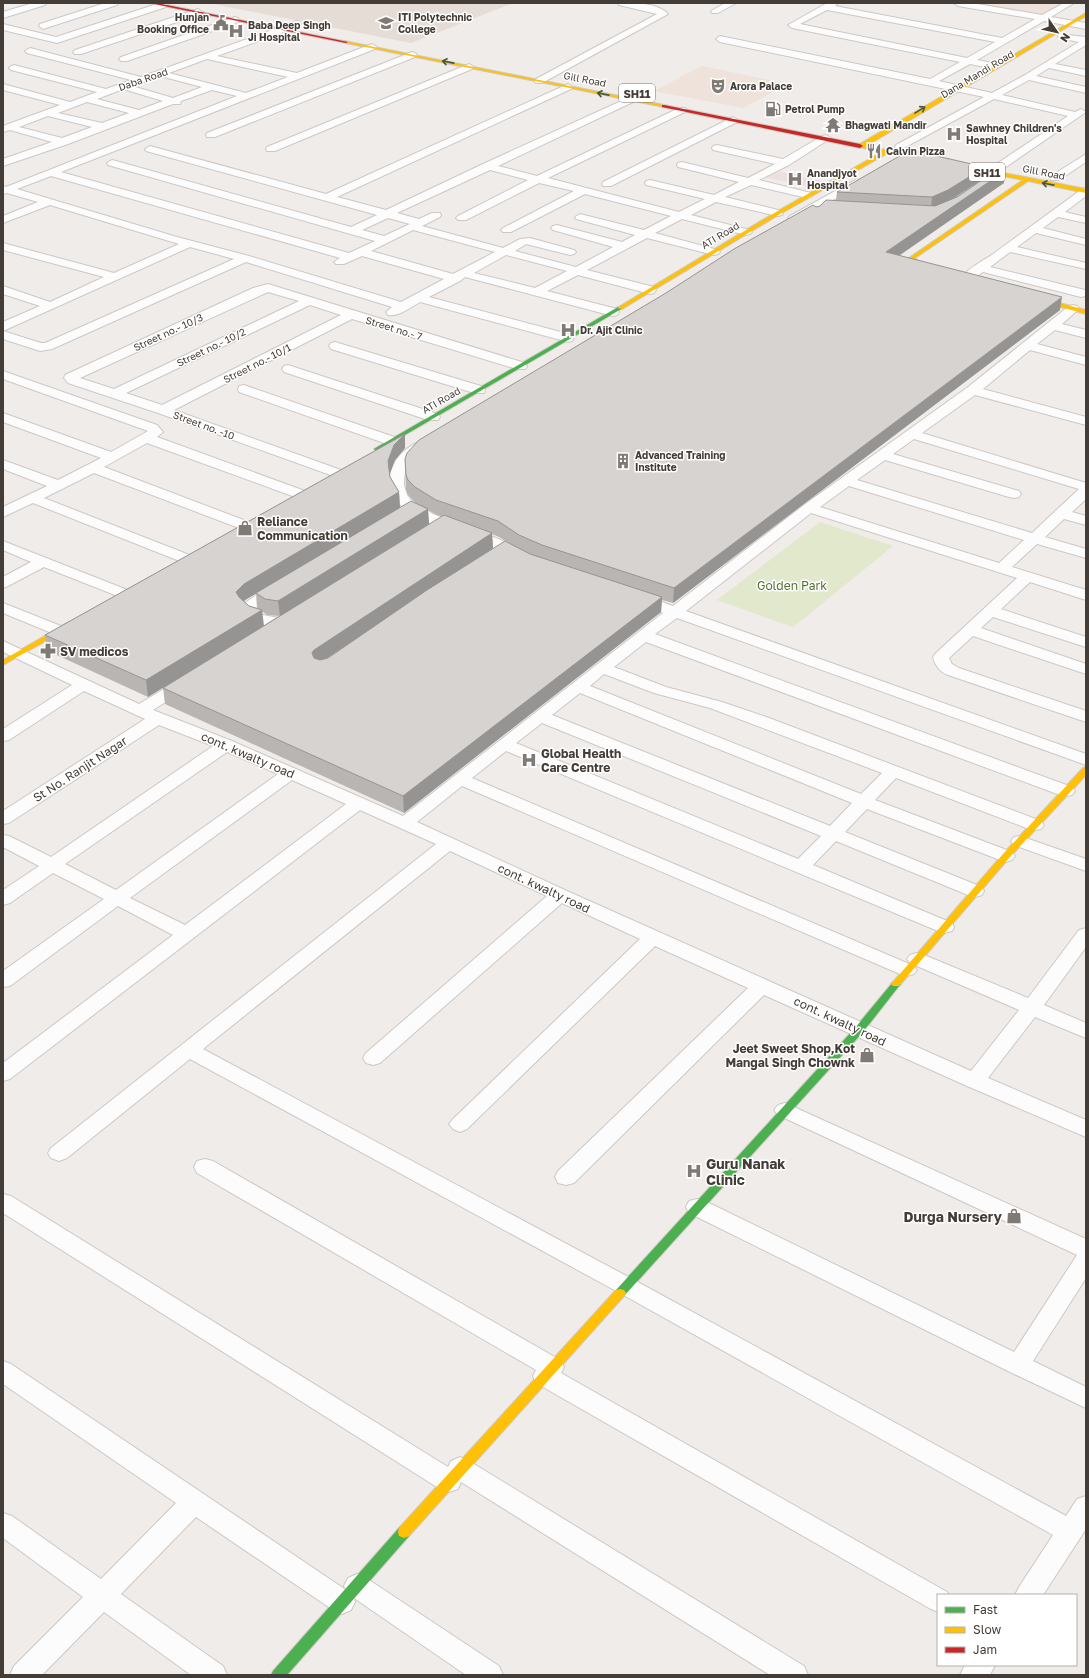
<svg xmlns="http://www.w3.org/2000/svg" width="1089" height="1678" font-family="'Golos Text',sans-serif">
<rect width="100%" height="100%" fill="#efece9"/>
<g fill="#eee2da">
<polygon points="947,3 1066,3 1036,19"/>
<polygon points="702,66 788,84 743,108 654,91"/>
</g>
<polygon fill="#e5ddd5" points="208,3 513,3 411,43"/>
<polygon fill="#eee0df" points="777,171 826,182 815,188 764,177"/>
<polygon fill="#e2e8cb" points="820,522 893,546 793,627 717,600"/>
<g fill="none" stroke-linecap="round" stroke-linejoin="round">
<defs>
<g id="street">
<polygon points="33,3 46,3 45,5 3,18 3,12"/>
<polygon points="105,3 118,3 117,5 46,28 43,29 39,26 40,24"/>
<polygon points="160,3 165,3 167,5 166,7 57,43 3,30 3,24 56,37"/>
<path d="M618,3C633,3 657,2 668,14L542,83H536L534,81L536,79L657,14L619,5Z"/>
<polygon points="725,3 736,3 718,13 712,13 711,11"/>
<path d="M827,3H838L835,6L1002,38L1035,19L958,6L954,3H972L1042,15L1064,3H1074L1051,17L1086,23V29L1044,21L977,60L998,64L1000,66L998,68L995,69L970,64L939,81L992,93L1025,75L1079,42L1059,38L1058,36L1059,34L1086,37V45L1055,64L1086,70V76L1049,68L1036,76L1086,87V93L1029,80L1002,95L1075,112L1081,109L1086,112L1003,169L999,170L994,167L995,165L1068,116L994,99L900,150L895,147L896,145L984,97L720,42L716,39L720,36L930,79L960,62L792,28L788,25ZM827,10L995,42L967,58L800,24Z"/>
<polygon points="198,9 202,12 201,14 81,54 75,54 73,52 75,50"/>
<polygon points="235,17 238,18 239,20 238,22 127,61 121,61 119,59 121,57"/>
<path d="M297,21L301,24L300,26L217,56L297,73L369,45L372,44L377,47L375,49L61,172L349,253L375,241L108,165L107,163L112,160L116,161L351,227L377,215L146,151L145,149L150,146L326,194L568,84L573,87L571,89L337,197L386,210L483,164L630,97L633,98L635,100L633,102L498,166L537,176L679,108H685L687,110L685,112L548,178L679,212L705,199L646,185L645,183L646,181L650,180L714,195L739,182L678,167L677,165L678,163L682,162L748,178L775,164L713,150L712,148L713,146L717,145L783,159L822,136L826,135L831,138L789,165L759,180L811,193L812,195L811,197L807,198L751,185L725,197L782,211L783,213L782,215L778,216L716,202L691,215L750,230L752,232L750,234L746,235L682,219L655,233L718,250L720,252L718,254L714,255L647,238L587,270L654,287L656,290L654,293L650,294L578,275L547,291L617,309L619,312L617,315L613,316L465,277L460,281L429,297L572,335L574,338L572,341L568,342L420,302C411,307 399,317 388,315L386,312L392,307L246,262L52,349L40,351L3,339V331L41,343H45L234,259L190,247L3,331V322L40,306L3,294V286L50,302L104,277L3,250V243L114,273L179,244L50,205L3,223V216L38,202L7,193L3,194V186L6,187L237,96L212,90L181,101L180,104H173L68,144L3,166V159L52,142L10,130L3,132V126L60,105L3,90V84L70,102L97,92L11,70L9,68L11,66L14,65L106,89L131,80L27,53L25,51L30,48L141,77ZM207,59L288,77L246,93L169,73ZM160,76L202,87L173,98L132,86ZM123,89L163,101L139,110L97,99ZM87,102L129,113L102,123L58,113ZM48,116L92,127L62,138L19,127ZM490,170L528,180L458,216L456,218L458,220H466L539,183L574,191L503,228L501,230L503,232H511L585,194L671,216L644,230L580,214L575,217L576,219L635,235L622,242L557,225L553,226L551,228L553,230L613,247L576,267L515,251L526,244L570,255L574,254L576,252L574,250L530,238L520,239L503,248L422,226L440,217L441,215L440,213H432L419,219L397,213ZM51,176L340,258L334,262L336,264H344L362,256L444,279L401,302L249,256L177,237L17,189ZM388,218L410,224L384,236L362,230ZM413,230L495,252L453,274L371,251ZM506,255L567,271L535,288L474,273Z"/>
<polygon points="412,52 415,53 417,55 415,57 215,137 207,137 206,135 207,133"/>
<polygon points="469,64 474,67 472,69 275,151 267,151 266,149 267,147"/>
<polygon points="733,117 738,120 737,122 611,186 603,186 602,184 603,182"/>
<polygon points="1086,154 1086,162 1059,180 1051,180 1050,178 1051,176"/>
<polygon points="857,179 862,182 861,184 798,220 790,220 788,218 790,216"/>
<path d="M1086,188V196L1065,212L1086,217V223L1058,217L1043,228L1086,239V245L1036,233L1017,247L1086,263V269L1010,252L990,267L1085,290V296L1081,297L983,272L971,280H963L961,278C968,268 983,261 993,254C1023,232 1052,211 1082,189Z"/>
<path d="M268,284L525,363L527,366L525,369H517L352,319L174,410L341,470L343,473L341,476L336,477L158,413L68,383L64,378L65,375L253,288ZM268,292L299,301L114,389L80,378ZM310,305L341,315L162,405L126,393Z"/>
<path d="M1073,305L1077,306L1079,309L1062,324L1086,330V338L1055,330L1037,344L1086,357V365L1030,350L983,389L1086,417V425L975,395L922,433L1086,483V499L1072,512L1086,516V525L1064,519L1045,537L1086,549V558L1037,544L1012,567L1086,590V600L1030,582L1001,609L1086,637V647L993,617L981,628L1086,664V674L973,636L949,658L952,664L959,668L1086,711V722L948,675C940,672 935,666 933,657L935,654L1017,578L811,513L686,611L1086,754V765L677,618L655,634L1072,787L1075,791L1072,795L1066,796L1060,795L646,642L614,667L666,687L722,702L769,718L1041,821L1044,825L1041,829L1035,830L1029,829L896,778L875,800L1012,852L1015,856L1012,860L1006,862L1000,860L867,809L845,832L982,887L984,891L982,895L975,897L968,895L836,841L813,865L952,923L954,927L952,931L945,933L938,931L506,751L472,778L914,966L917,970L914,974L907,976L900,974L462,786L417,822L567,891L971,1071L1019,1010L910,963L907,959L910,955L917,953L924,955L1028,998L1079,930L1086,928V947L1044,1005L1086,1023V1038L1035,1017L988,1078L1086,1120V1137L967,1086L764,995L574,1183L566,1185L558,1183L555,1177L558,1171L748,988L655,946L467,1129L460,1132L453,1129L449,1124L453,1119L640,939L562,903L380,1063L373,1065L366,1063L363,1058L366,1053L547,896L450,851L203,1049L634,1280L1066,1516L1077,1499L1086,1496V1529L1043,1595H1015L1019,1587L1053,1535L618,1292L190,1059L67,1158L59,1161L51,1158L48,1153L51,1148L436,844L360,810L10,1079L3,1081V1063L173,935L118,906L10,986L3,987V971L104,899L53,873L10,903L3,905V890L39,866L3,847V835L9,836L51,857L213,746L159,725L9,823L3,824V811L145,719L84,691L9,740L3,741V729L72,685L3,652V641L139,704L179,680L185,678L191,680L193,683L191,686L153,710L232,741L403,816L663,613L634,602L631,599L634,596C646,593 661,602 673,606L804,505L968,387L1069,306ZM914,439L1079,489L1032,533L857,480L885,460L1009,497L1014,498L1019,497L1021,494L1019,491L893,454ZM849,486L1024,540L999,563L820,507ZM604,674L654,693L710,708L882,773L861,794L590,686ZM580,693L852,803L830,826L552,715ZM542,723L821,836L798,859L516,743ZM227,752L278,774L116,890L65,864ZM292,780L346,804L185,925L130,898Z"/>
<polygon points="335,342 484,387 485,390 484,393 474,393 331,349 329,346 331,343"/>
<polygon points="288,365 438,414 440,417 438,420 428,420 284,372 282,369 284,366"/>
<polygon points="3,371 157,425 163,432 157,437 305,491 307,494 305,497 300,498 295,497 147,443 104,467 249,522 251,525 249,528 244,529 239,528 94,473 44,498 192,556 194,559 192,562 187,563 182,562 33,503 3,517 3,507 47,486 3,469 3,460 58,480 101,458 3,422 3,413 111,452 148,431 3,379"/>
<polygon points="244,385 397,438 399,441 397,444 387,444 239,392 238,389 239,386"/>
<path d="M427,439L432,440L434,443L432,446L415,456L407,465L404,478V485L407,495L411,500L433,514L501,540L525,555L527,558L525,561C510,565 498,549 485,543C454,531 369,514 394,464C400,452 414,442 427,439Z"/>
<polygon points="3,541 130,591 133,594 130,597 125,599 120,597 44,567 8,586 3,588 3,577 31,562 3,550"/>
<path d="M277,582L282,584L285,587L282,590L255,609L263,615L289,620L291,623L289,626C272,630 247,624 239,608L242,605L272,584Z"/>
<polygon points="3,603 66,628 68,631 66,634 60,636 54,634 3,613"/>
<polygon points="1020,836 1086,859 1086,871 1014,845 1011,841 1014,837"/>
<polygon points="785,1103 1086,1239 1086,1278 1033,1361 1086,1387 1086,1408 1010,1372 689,1213 686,1207 689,1201 697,1199 705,1201 1014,1352 1077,1255 778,1115 774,1110 778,1105"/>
<polygon points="205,1159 213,1161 560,1360 564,1367 561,1373 947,1592 949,1595 938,1595 938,1612 929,1608 536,1383 533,1376 536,1370 197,1173 194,1167 197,1161"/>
<polygon points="3,1194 11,1196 448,1467 451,1461 460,1457 469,1461 804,1666 808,1675 770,1675 461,1482 458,1489 449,1492 440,1489 3,1213"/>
<polygon points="3,1361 11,1364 346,1590 344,1586 348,1578 357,1574 366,1578 499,1666 503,1675 466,1675 354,1598 355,1602 351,1610 342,1614 333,1610 196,1517 121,1594 223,1666 227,1675 191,1675 104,1612 42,1675 10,1675 14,1666 83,1597 3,1538 3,1513 12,1516 101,1579 176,1503 3,1384"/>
<polygon points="965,1665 995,1665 990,1675 960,1675"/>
</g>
<g id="fast">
<polygon points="618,307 623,308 379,450 377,451 374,449"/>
<polygon points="896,981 901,984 899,986 863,1032 624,1296 620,1297 616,1296 614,1293 616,1290 855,1028 893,982"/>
<polygon points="404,1526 409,1528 410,1532 409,1536 287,1675 271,1675 273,1671 399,1528"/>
</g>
<g id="slow">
<polygon points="1086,13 1086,16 866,146 1086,189 1086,193 1028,181 915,258 921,264 943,270 944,271 941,273 917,266 909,258 1023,180 888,153 780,214 622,309 617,308 776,212 882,152 858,147 858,145"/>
<polygon points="344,41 664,105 666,106 664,107 346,43"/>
<polygon points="1033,296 1086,310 1086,314 1031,299 1031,297"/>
<polygon points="69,622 72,622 76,624 3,665 3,660"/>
<polygon points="1086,767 1086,775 1009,858 899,986 893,986 891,984 893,982 1003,854 1083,768"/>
<polygon points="620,1289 624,1290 626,1293 624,1296 409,1536 404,1538 399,1536 398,1532 399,1528 616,1290"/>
</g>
<g id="jam">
<polygon points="149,3 157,3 348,42 346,43"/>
<polygon points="664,105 860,144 863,146 860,148 662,107 662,105"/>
</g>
</defs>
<use href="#street" stroke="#ccc8c5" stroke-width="2"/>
<use href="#fast" stroke="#cfc9c3" stroke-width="2"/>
<use href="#slow" stroke="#cfc9c3" stroke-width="2"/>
<use href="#jam" stroke="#cfc9c3" stroke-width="2"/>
<use href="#street" fill="#fdfcfc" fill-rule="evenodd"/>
<use href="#fast" fill="#4caf50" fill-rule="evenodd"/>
<use href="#slow" fill="#ffc107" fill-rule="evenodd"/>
<use href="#jam" fill="#c62828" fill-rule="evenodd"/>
</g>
<path fill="#b9b5b3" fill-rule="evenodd" d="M985,167L983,179L953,198L1005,171L1004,183L899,256L1060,310L673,603L662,600L661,612L404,813L165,704L163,688L279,616L267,615L263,612L148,697L48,651L45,635L405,434V448L395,460L389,474L390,477L399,492L400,508L415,502L408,495L406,490L405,459L816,207L836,200L837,192ZM428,510L437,515L442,517L429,524ZM492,534L499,537L509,543L469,564L493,548ZM329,550L256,593L257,608L249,606L244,601L245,600ZM361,636L328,658L326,659L334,653Z"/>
<g fill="#969492">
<polygon points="985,167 983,179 946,203 931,209 932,197"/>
<polygon points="1005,171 1004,183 885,265 886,252"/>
<polygon points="1062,297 1060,310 673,603 674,588"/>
<polygon points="405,434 405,448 395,460 389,476 388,461 394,445"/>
<polygon points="399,492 400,508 245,600 238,608 236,592 244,584"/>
<polygon points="428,509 429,524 280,616 278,601"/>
<polygon points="492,533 493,548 315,666 312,653 314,650"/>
<polygon points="662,597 661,612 404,813 403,796"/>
<polygon points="262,610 264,626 148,697 146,680"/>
</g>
<g fill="#d7d3d0" stroke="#969492">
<polygon points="910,150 985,167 948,190 932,197 837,192"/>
<polygon points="998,169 1005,171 886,252 1062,297 674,588 542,545 519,535 498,521 436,500 415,487 408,480 406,475 405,459 407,453 419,440 666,293 734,249 813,205 816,207 820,206 826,200 935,206 957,197"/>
<polygon points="405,434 394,445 388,461 390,477 399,492 244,584 236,592 239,597 249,606 262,610 146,680 45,635"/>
<polygon points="411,501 428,509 278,601 265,599 256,593"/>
<polygon points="444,515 492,533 314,650 312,653 314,658 320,660 328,658 427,590 505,541 530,554 662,597 403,796 163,688"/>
</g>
<defs><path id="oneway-shaft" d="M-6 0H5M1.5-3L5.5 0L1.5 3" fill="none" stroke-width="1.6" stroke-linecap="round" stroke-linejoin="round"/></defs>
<g stroke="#46593c">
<use href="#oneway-shaft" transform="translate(448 62) rotate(-169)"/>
<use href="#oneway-shaft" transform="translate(603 94) rotate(-169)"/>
<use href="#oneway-shaft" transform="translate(920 110) rotate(-31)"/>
<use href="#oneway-shaft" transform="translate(1048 184) rotate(-169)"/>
</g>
<defs>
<symbol id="civic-bare" viewBox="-9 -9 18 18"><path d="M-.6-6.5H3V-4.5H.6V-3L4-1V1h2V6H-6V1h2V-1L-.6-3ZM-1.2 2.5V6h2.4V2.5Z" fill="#807a75" stroke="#fff" stroke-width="2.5" paint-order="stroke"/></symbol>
<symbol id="university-bare" viewBox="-9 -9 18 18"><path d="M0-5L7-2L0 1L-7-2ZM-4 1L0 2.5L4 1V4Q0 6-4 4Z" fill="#807a75" stroke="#fff" stroke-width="2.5" paint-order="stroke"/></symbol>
<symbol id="hospital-bare" viewBox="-9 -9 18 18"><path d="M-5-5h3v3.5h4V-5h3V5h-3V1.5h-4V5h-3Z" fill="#807a75" stroke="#fff" stroke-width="2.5" paint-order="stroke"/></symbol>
<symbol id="theatre-bare" viewBox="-9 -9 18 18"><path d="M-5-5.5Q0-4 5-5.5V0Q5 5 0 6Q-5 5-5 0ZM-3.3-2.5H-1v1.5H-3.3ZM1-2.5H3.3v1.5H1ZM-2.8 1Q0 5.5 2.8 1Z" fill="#807a75" stroke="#fff" stroke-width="2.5" paint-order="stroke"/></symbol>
<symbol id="fuel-bare" viewBox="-9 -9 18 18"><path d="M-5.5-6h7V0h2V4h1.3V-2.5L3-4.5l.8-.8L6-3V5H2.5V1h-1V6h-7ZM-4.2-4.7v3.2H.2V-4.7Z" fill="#807a75" stroke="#fff" stroke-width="2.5" paint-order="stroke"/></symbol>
<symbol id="temple-bare" viewBox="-9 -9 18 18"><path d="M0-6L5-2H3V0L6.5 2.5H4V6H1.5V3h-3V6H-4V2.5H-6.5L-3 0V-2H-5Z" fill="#807a75" stroke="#fff" stroke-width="2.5" paint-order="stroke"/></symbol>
<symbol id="restaurant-bare" viewBox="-9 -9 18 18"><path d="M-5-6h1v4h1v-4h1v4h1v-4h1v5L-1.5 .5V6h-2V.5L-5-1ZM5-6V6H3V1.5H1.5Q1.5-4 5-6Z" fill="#807a75" stroke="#fff" stroke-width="2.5" paint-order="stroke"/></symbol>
<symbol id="building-bare" viewBox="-9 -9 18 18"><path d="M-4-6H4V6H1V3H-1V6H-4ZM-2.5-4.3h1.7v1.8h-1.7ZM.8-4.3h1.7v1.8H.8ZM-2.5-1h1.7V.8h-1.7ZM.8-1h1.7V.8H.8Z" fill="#807a75" stroke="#fff" stroke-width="2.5" paint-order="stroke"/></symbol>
<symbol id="shop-bare" viewBox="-9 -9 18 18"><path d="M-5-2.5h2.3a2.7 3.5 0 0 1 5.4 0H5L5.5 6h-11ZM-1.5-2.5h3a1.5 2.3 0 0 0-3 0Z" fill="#807a75" stroke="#fff" stroke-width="2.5" paint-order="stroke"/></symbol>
<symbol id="pharmacy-bare" viewBox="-9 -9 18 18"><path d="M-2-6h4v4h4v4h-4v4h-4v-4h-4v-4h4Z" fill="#807a75" stroke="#fff" stroke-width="2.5" paint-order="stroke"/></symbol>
</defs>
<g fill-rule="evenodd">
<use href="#civic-bare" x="210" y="12" width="22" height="22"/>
<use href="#university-bare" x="375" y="12" width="22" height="22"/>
<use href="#hospital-bare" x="225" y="20" width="22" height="22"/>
<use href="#theatre-bare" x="707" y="75" width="22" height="22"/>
<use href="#fuel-bare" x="762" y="98" width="22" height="22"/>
<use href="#temple-bare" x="822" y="114" width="22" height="22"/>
<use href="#hospital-bare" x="943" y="123" width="22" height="22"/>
<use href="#restaurant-bare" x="863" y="140" width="22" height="22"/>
<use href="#hospital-bare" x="784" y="168" width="22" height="22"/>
<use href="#hospital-bare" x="557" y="319" width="22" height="22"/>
<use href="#building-bare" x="612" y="450" width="22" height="22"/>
<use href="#shop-bare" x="234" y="517" width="22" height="22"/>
<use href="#pharmacy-bare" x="37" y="640" width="22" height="22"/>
<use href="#hospital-bare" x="518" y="749" width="22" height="22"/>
<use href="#shop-bare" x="856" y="1044" width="22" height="22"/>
<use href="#hospital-bare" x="683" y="1160" width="22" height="22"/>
<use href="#shop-bare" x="1003" y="1205" width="22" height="22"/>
</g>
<g text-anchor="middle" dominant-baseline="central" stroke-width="3" stroke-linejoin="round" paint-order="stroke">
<g font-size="10" font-weight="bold" fill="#443c36" stroke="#fff" text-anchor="start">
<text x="209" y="17" text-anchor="end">Hunjan<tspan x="209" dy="12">Booking Office</tspan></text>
<text x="398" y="17">ITI Polytechnic<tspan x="398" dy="12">College</tspan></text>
<text x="248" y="25">Baba Deep Singh<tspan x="248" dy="12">Ji Hospital</tspan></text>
<text x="730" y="86">Arora Palace</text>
<text x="785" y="109">Petrol Pump</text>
<text x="845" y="125">Bhagwati Mandir</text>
<text x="966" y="128">Sawhney Children's<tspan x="966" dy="12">Hospital</tspan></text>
<text x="886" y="151">Calvin Pizza</text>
<text x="807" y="173">Anandjyot<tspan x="807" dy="12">Hospital</tspan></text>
<text x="580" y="330">Dr. Ajit Clinic</text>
<text x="635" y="455">Advanced Training<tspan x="635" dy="12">Institute</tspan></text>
</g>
<g font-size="10" fill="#443c36" stroke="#fff">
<text transform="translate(977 74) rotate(-31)">Dana Mandi Road</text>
<text transform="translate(143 79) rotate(-19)">Daba Road</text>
<text transform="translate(585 79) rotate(11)">Gill Road</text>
<text transform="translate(1044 172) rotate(11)">Gill Road</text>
<text transform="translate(720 235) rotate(-31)">ATI Road</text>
<text transform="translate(394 328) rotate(17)">Street no.- 7</text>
<text transform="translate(168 332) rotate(-25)">Street no.- 10/3</text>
<text transform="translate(211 347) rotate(-26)">Street no.- 10/2</text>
<text transform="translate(257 363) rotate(-27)">Street no.- 10/1</text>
<text transform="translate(441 400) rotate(-30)">ATI Road</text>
<text transform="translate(204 425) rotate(20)">Street no. -10</text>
</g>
<g fill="#fff" stroke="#7c7672" stroke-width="1">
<rect x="619" y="84" width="36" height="18" rx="3"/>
<rect x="969" y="163" width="36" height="18" rx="3"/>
</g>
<g font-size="11" font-weight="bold" fill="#443c36">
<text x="637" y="93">SH11</text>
<text x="987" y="172">SH11</text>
</g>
<g font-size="12" font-weight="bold" fill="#443c36" stroke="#fff" text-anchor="start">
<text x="257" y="521">Reliance<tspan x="257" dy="14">Communication</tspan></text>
<text x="60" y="651">SV medicos</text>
<text x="541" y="753">Global Health<tspan x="541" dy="14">Care Centre</tspan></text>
<text x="855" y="1048" text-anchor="end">Jeet Sweet Shop,Kot<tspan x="855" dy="14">Mangal Singh Chownk</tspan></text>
</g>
<g font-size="12" fill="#54722d" stroke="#fff">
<text x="792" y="585">Golden Park</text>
</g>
<g font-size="12" fill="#443c36" stroke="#fff">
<text transform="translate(248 755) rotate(23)">cont. kwalty road</text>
<text transform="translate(80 769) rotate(-33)">St No. Ranjit Nagar</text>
<text transform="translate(544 888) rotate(25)">cont. kwalty road</text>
<text transform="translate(840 1021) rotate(25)">cont. kwalty road</text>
</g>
<g font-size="14" font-weight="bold" fill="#443c36" stroke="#fff" text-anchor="start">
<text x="706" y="1163">Guru Nanak<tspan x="706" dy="16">Clinic</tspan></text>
<text x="1002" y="1216" text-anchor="end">Durga Nursery</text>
</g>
</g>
<rect width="1089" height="1678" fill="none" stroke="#443c36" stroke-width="8"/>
<rect x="937" y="1594" width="140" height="72" fill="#ffffff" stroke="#b4b1af"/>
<rect x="945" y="1607" width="20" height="6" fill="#4caf50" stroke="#b4b1af"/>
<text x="973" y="1614" font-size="12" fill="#443c36">Fast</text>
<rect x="945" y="1627" width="20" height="6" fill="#ffc107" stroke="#b4b1af"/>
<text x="973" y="1634" font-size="12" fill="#443c36">Slow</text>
<rect x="945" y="1647" width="20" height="6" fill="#c62828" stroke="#b4b1af"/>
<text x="973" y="1654" font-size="12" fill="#443c36">Jam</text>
<g transform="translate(1057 32) rotate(124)" stroke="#ffffff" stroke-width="3" paint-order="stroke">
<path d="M0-3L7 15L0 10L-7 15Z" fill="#443c36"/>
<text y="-6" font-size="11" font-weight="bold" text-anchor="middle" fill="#443c36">N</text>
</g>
</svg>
